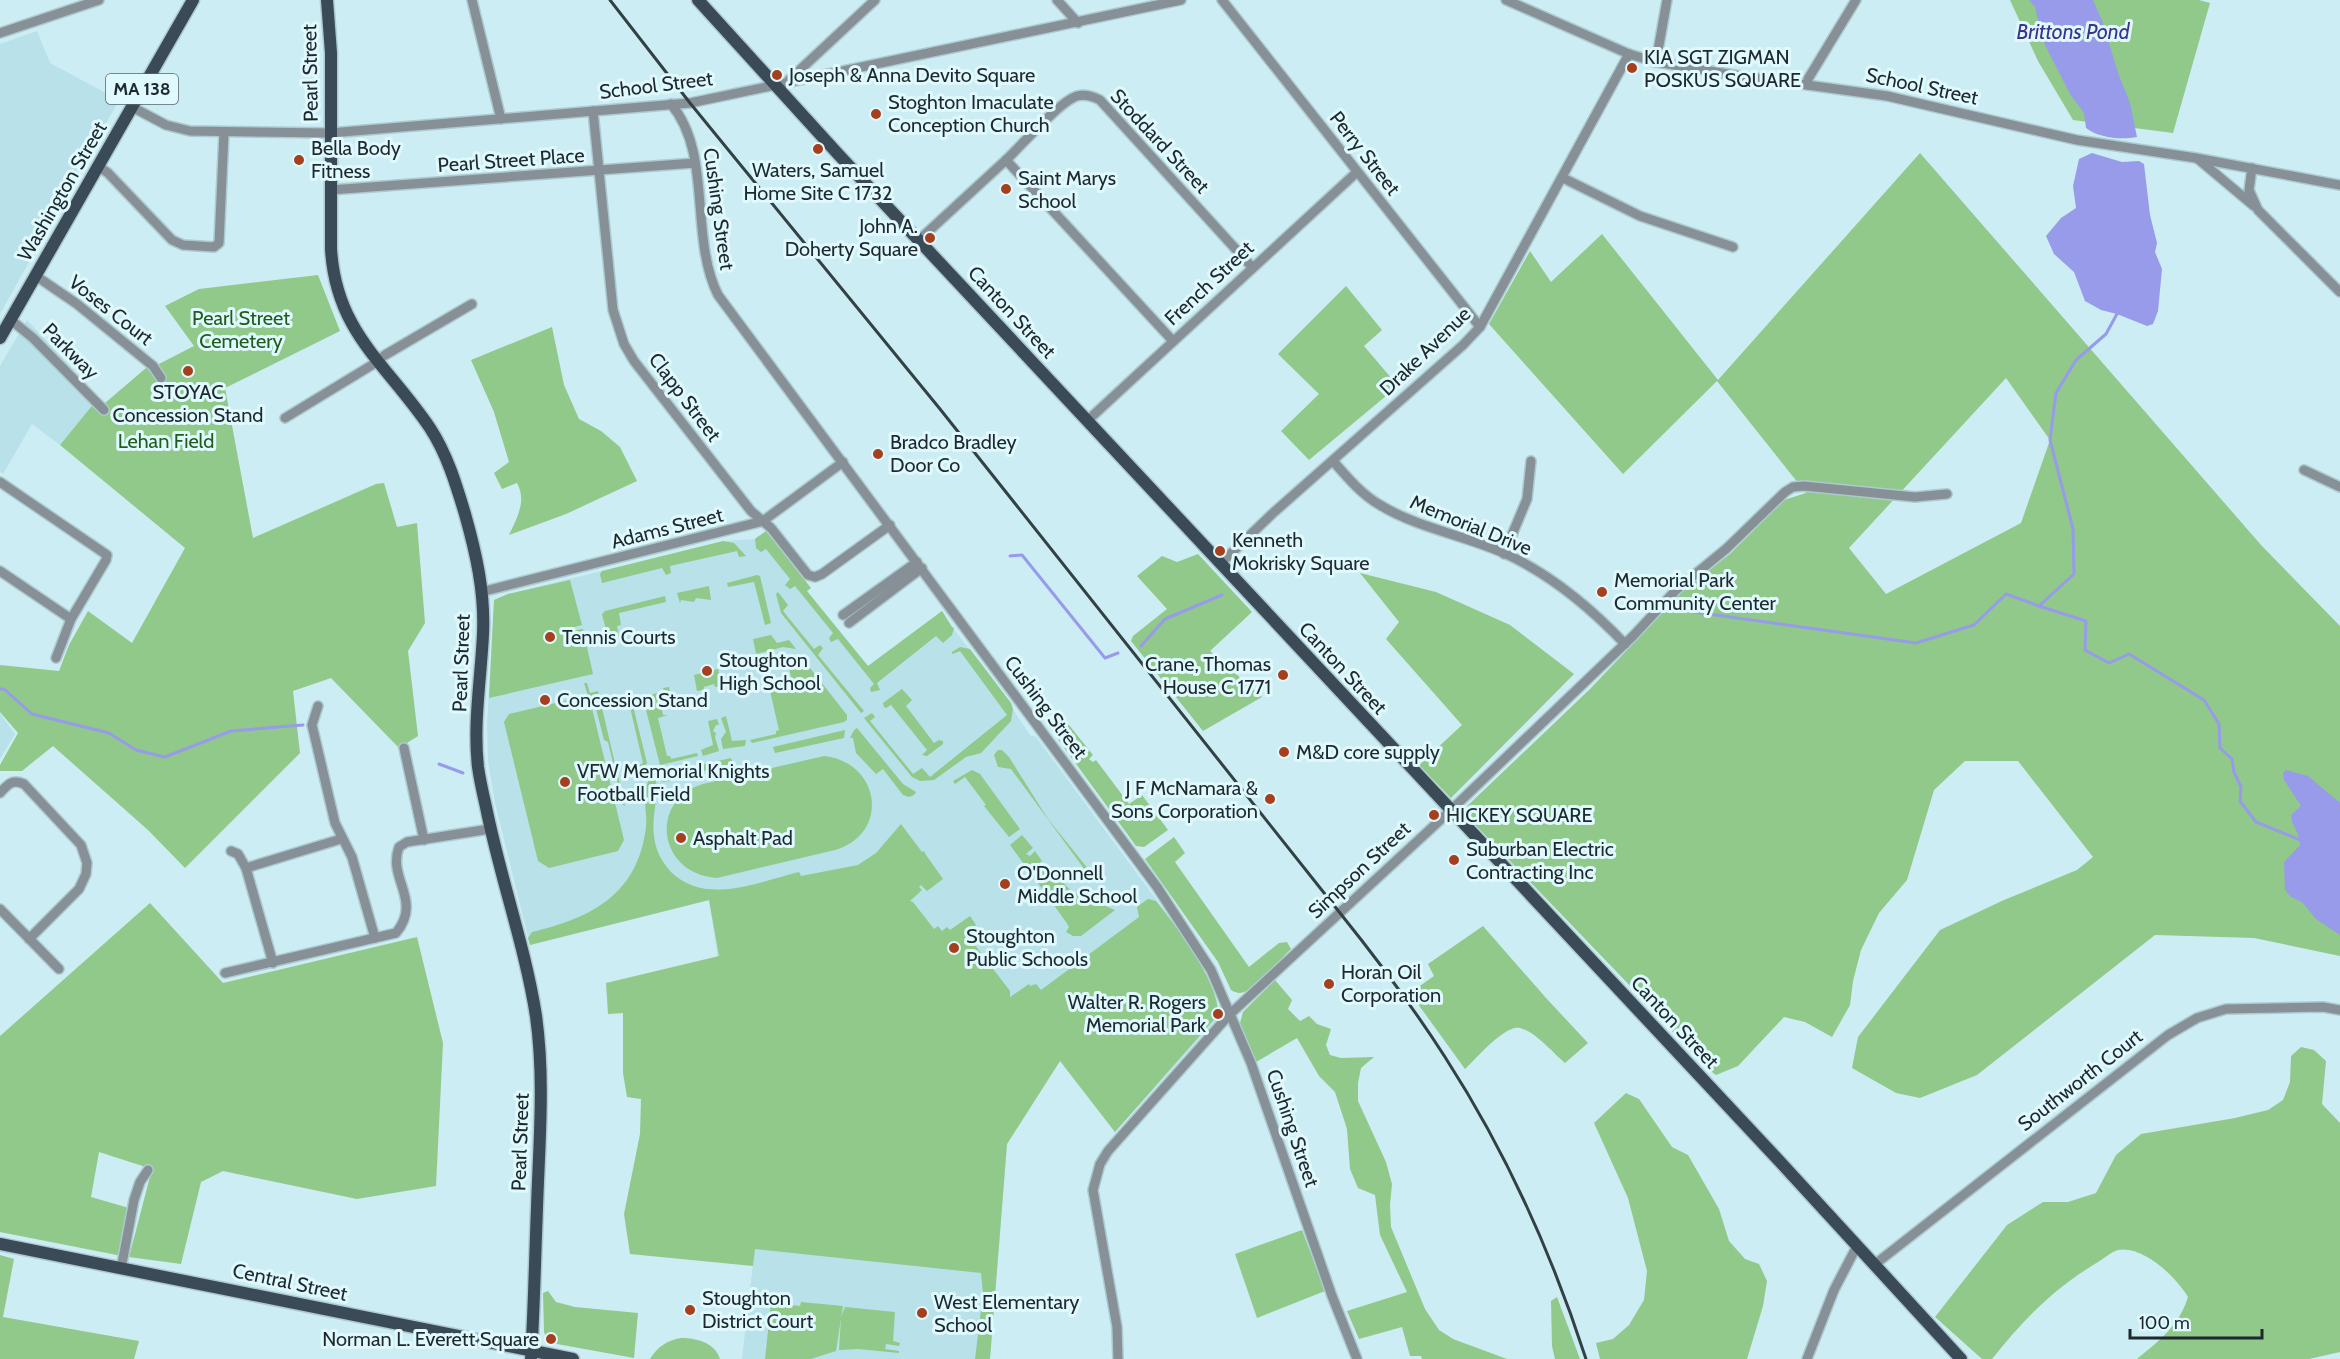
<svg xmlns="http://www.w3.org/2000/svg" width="2340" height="1359" font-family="Cabin,sans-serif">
<rect width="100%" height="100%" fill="#ccedf3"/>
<g fill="#b8e1ea">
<polygon points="37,31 50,63 119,100 0,314 0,44"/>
<polygon points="27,320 99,397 60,445 32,424 3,474 0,471 0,366"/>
<polygon points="759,535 868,666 942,611 952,627 1011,703 1012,708 1030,735 1036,737 1181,933 1193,952 1217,1001 1215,1021 1115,1132 1060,1061 1007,1144 990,1359 742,1359 758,1221 709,900 530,945 495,803 488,761 487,726 494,600 508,594 725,541 755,539"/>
<polygon points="0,713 15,734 0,759"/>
</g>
<g fill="#90c989" fill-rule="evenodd">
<polygon points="2010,0 2199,0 2210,3 2173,133 2073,120 2038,61"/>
<path d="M1920,153L2261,545L2340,626V956L2254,938L2155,935L1977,1075L1920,1098L1896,1093L1852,1068L1858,1037L1940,930L2004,900L2077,870L2093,857L2018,761H1965L1934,790L1907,880L1879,913L1861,950L1853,981L1850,1005L1832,1037L1805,1022L1784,1017L1738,1066L1716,1075L1704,1066L1637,993L1462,811L1590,689L1683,591L1730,554L1784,500L1806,493L1717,381L1623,474L1489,324L1530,251L1551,282L1602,234L1718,380ZM2006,378L2050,440L2021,523L1886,594L1849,548Z"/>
<polygon points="318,275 340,331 225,388 253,538 376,484 384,483 397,527 417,523 425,623 408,651 418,736 399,748 331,678 293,691 300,753 185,868 148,830 53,746 22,771 0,771 0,765 18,733 0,712 0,665 59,671 69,645 88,611 132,643 185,548 60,445 99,397 105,403 146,368 159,364 194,346 165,306 199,289"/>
<polygon points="1346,286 1382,330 1364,346 1398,386 1309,460 1281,431 1319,394 1278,354"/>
<path d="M552,327L564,385L579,419L601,431L620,447L637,481L566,514L509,535C517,518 527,501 517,483L502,489L494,473L509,462L494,412L471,360Z"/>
<polygon points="766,531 811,588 807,591 868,666 942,611 952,627 954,628 952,635 943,643 936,636 877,683 880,690 871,692 870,688 874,684 838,639 831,642 829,638 833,633 795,586 790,589 785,585 790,579 766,549 761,552 756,548 755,539"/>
<polygon points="723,541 734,543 746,556 739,557 737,551 670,566 671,573 666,575 662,568 602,583 600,574 602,571"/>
<polygon points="1198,554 1252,612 1210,651 1262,697 1203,731 1131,641 1133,636 1167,609 1137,576 1162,556 1177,562"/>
<polygon points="1360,573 1436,592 1510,625 1574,674 1451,798 1419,765 1462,725 1386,639 1399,622"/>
<polygon points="757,575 760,576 771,623 765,625 754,582 728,587 727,583"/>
<polygon points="570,580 582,625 571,628 571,631 583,629 593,674 489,698 494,600 508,594"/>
<polygon points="709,586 711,600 696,598 694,602 681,600 680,603 677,593"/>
<polygon points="778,592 788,605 783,611 814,649 820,645 823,648 818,655 864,711 861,713 781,613 776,594"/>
<polygon points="665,596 666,602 619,613 621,625 617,626 619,636 612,637 611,633 607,634 602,614 605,611"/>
<polygon points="771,635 777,643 789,640 796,649 783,647 756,654 753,639"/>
<polygon points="960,647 970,649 1011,703 1013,709 1011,721 981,753 966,757 934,780 920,781 912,777 864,718 872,713 875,717 870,721 913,774 922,768 930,777 1007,715 960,651 952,654 952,652"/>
<polygon points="801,666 810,668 847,715 847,720 844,722 752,743 750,740 776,734 776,731 779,730 770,691 763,692 762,684 791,677 789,668"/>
<polygon points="718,669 722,686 715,687 714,684 704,687 704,690 697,691 694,675"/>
<polygon points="584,683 587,683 590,693 598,691 625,806 620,803 622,801 608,742 604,740 594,701 588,696"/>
<polygon points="669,687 671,697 660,700 663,715 668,715 658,718 667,756 670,756 671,759 697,753 698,756 660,765 645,706 649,704 648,700 651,699 650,695 664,691 663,688"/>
<polygon points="902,689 912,700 906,706 934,743 939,740 943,741 943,744 927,756 922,755 927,750 891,705 886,708 884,707 883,703"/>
<polygon points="622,695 629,697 632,702 647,763 642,772 638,771 637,766 643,763 629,703 622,703 620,698"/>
<polygon points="581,697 591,704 624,840 618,851 549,868 538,861 504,722 509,714"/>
<polygon points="726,716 732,741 746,740 745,746 723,749 721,739 726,732 721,718"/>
<polygon points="717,719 719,725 716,725 713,731 716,733 715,737 719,751 703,756 701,750 713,745 708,721"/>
<polygon points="1065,720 1093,755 1089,759 1093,762 1096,760 1129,804 1142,795 1168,830 1144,847 1136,846 1052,731"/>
<polygon points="857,728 903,784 916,792 914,795 909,797 903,795 883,769 876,774 856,753 853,738 850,738 854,730"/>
<polygon points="845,730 844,738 775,753 773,747"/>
<polygon points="998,750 1002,750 1009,757 1048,819 1089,870 1080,877 1085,870 1011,769 998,767 994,755"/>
<path d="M824,756C880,762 891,833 835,850L717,878C659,875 647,801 703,784Z"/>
<polygon points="731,758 733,763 664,782 659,780 658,775"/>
<polygon points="972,770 980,774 1020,829 1009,837 984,806 986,805 965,777 955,784 953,781"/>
<path d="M655,775C660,796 651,815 654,835C655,849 661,861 671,872C706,906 758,882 799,872L801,876L858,865L876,853L901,824L922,852L924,851L926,855L943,879L927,891L921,885L919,887L922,890L910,901L913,902L934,929L938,926L942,931L947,927L950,930L970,916L976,925L970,930L979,942L975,945L1010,991V997L1029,984L1030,986L1036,984L1041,990L1139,917L1137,907L1148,899L1156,901C1176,926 1220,983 1218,1015L1115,1132L1060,1061L1007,1144L990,1359H975L983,1294L981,1273L755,1249L753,1266L630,1254L624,1214L640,1134L641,1099L627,1097L623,1073V1013L608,1014L606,983L719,956L709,900L530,945L528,938L532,932C592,918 638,894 646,827C648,810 638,785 655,775Z"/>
<polygon points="1022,835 1033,848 1026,854 1030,856 1035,851 1042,861 1029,871 1010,845"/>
<path d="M1174,837L1185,853L1175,862L1249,967L1279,943L1287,942L1291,949C1281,958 1253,993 1240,993C1238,993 1232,991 1231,990L1218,962L1145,859Z"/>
<polygon points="1048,866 1072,892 1115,910 1081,936 1073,936 1066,932 1069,927 1066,922 1033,876"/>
<polygon points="150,903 223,983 417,937 443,1043 436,1186 357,1199 223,1171 201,1182 181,1264 129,1257 152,1169 99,1152 91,1197 129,1208 122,1256 0,1232 0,1036"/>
<path d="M1483,926L1546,998L1588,1043L1565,1063C1553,1053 1536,1032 1520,1028C1505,1024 1476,1059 1465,1069L1410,993L1434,976L1428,964Z"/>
<polygon points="1275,980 1292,1000 1288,1009 1300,1021 1309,1016 1317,1024 1331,1029 1326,1045 1330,1055 1341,1058 1374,1057 1361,1068 1358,1083 1358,1101 1386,1162 1392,1184 1390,1205 1391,1227 1425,1309 1439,1330 1453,1339 1507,1359 1422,1359 1421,1356 1410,1356 1402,1327 1359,1339 1347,1311 1407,1292 1380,1235 1375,1195 1358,1188 1350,1169 1347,1129 1335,1092 1319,1076 1297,1038 1256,1062 1240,1023 1243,1012"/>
<path d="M2301,1047L2314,1050L2326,1061L2322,1104L2340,1123V1352L2309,1359H2137C2160,1340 2179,1326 2188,1297C2176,1277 2143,1245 2118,1250C2111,1252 2103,1259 2098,1262C2053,1289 2024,1319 1992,1359H1982L1935,1317L2007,1225L2043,1202H2068L2096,1193L2116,1155L2141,1134L2235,1118L2268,1110L2283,1100L2290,1082L2291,1056Z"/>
<polygon points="1626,1093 1639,1099 1672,1147 1688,1155 1719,1209 1729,1241 1745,1259 1759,1264 1767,1281 1763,1306 1747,1359 1600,1359 1596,1343 1613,1339 1629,1325 1644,1300 1647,1271 1628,1198 1594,1123"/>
<polygon points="1302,1230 1325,1291 1257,1318 1235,1254"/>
<polygon points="0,1255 14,1259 3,1317 139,1341 134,1359 0,1359"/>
<polygon points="548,1291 556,1302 575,1307 638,1313 634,1358 557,1344 547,1339 544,1332 543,1293"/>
<polygon points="1557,1297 1580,1359 1555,1359 1552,1346 1551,1301"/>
<polygon points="801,1302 843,1306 836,1351 811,1359 765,1359 771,1303 800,1306"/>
<polygon points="845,1307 895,1312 893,1341 900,1343 899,1346 886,1344 885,1349 899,1351 899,1353 858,1349 839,1350 841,1317"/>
<path d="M681,1338C697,1338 715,1343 720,1359H650C657,1347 668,1340 681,1338Z"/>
</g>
<g fill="#979bea">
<path d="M2029,0H2093L2103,23L2118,73L2130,103L2137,137C2121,140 2099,138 2086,128L2084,113L2070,94L2043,41L2035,7Z"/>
<polygon points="2092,153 2122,162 2139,161 2144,164 2150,215 2157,243 2155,252 2162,269 2158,311 2153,324 2147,326 2117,314 2101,310 2085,301 2074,272 2054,254 2046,236 2061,218 2076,208 2073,186 2079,159"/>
<path d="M2286,770L2308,776L2340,803V935L2316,919L2302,902L2291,897L2285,890L2284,862L2300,845C2300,831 2292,828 2291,815L2301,806L2284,780L2283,773Z"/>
</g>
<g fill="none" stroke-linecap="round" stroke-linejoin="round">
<g stroke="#979bea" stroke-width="3">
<polyline points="2118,312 2106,334 2076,360 2056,393 2050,440 2073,529 2074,574 2039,606 2086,621 2085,650 2109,663 2129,654 2204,700 2219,724 2220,748 2232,759 2234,772 2241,787 2240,801 2256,822 2303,841"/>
<polyline points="1010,556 1022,555 1105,658 1118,653"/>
<polyline points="1694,612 1916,643 1974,625 2006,594 2039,606"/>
<polyline points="1141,646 1165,619 1222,595"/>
<polyline points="0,689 4,689 32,714 109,733 136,750 165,757 231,731 303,725"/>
<polyline points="439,764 463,773"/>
</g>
<defs>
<g id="minor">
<polyline points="472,0 501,119"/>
<polyline points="1057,0 1078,23"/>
<polyline points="1222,0 1480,327"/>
<polyline points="1506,0 1629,54 1656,62 1734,75 1887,96 2077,140 2196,158 2340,185"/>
<polyline points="0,33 99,0"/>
<polyline points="1656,62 1667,0"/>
<polyline points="789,80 875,0"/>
<polyline points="1808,85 1808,79 1856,0"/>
<path d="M671,104C713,154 689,237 718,295L1157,887L1211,970L1251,1063L1332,1296L1357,1359"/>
<polyline points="132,107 166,125 190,131 330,133 690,103 1181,0"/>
<polyline points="593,111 613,310 624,344 634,361 751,511 771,528 808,575 815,577 822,574 890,525"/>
<polyline points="2198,159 2254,206"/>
<path d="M1006,160C1021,146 1060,101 1077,96C1085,94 1092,96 1100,100L1252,267"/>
<polyline points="98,166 108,173 172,240 183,245 214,247 219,243 224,133"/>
<polyline points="2252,168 2249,190 2258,210 2340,292"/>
<polyline points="1563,178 1640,216 1733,247"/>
<polyline points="330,190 695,163"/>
<polyline points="919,240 1006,160 1173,341"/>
<polyline points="36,276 77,304 153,366 161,378"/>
<polyline points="11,320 33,338 104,410"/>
<polyline points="285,418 372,365 385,355 472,304"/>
<polyline points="1087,421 1357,172"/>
<path d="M1333,461C1347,477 1361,494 1380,505C1418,528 1463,535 1504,553C1550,574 1590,607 1625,644"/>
<polyline points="2304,470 2340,487"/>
<polyline points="0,482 107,555 106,560 71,619 56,658"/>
<polyline points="1504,554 1527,499 1531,461"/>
<polyline points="1220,564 1272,514 1463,345 1480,327 1629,54"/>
<polyline points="0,571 71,619"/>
<polyline points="481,592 763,521 843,462"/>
<polyline points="843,615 917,562"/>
<polyline points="849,623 922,568"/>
<polyline points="318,706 312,725 335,823 352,857 375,938"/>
<polyline points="404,748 424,840"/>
<path d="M0,793C8,784 12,779 24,784L81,845L87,863L86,874L79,889L29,939"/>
<polyline points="231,851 238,854 246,868 341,839"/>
<polyline points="246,868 273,963"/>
<polyline points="0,909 59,969"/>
<path d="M225,973L396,933C423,900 387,879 399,847L407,842L490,829"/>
<polyline points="1874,1265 2168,1035 2197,1018 2226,1009 2323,1007 2340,1010"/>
<polyline points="121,1269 134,1200 140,1182 148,1170"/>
<polyline points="1118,1359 1117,1327 1093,1190 1100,1164 1108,1151 1229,1015 1450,811 1633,636 1676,590 1726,549 1785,492 1793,487 1804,486 1915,497 1947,494"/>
<polyline points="1807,1359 1834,1290 1857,1246"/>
</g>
<g id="major">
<path d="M327,0L331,53V249C336,333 387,364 430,428C447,454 456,484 465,514C476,553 485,592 483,634C481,678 473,723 478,767C480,781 483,794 486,807C500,877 525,946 536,1016C545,1080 539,1144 537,1208C535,1258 534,1309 531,1359"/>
<polyline points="698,0 838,154 1783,1165 1961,1359"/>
<polyline points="0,338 193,0"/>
<polyline points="0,1244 573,1359"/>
</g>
</defs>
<use href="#minor" stroke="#accacf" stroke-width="12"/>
<use href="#major" stroke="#accacf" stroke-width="15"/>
<use href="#minor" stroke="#878f97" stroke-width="9"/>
<use href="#major" stroke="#3b4a57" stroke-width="12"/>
<path stroke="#324144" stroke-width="3" d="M610,0L690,103L940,409L1340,913C1377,959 1413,1007 1445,1057C1505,1150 1552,1254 1586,1359"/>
</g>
<g fill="#a63f1d" stroke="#dff9fe" stroke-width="2">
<circle cx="1632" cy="68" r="6"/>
<circle cx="777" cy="75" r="6"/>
<circle cx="876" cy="114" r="6"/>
<circle cx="818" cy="149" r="6"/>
<circle cx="299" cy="160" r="6"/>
<circle cx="1006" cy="189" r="6"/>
<circle cx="930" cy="238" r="6"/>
<circle cx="188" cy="371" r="6"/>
<circle cx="878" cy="454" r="6"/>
<circle cx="1220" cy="551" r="6"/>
<circle cx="1602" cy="592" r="6"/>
<circle cx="550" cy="637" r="6"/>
<circle cx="707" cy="671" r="6"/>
<circle cx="1283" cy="675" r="6"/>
<circle cx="545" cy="700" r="6"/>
<circle cx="1284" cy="752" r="6"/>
<circle cx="565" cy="782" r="6"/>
<circle cx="1270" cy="799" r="6"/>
<circle cx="1434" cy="815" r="6"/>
<circle cx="681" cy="838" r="6"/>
<circle cx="1454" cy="860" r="6"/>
<circle cx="1005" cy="884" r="6"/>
<circle cx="954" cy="948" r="6"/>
<circle cx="1329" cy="984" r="6"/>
<circle cx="1218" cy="1014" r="6"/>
<circle cx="690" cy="1310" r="6"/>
<circle cx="922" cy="1313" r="6"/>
<circle cx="551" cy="1339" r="6"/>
</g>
<g text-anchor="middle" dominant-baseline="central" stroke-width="6" stroke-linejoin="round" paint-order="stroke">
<rect fill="#dff9fe" stroke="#57676b" stroke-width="1.5" x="106" y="74" width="72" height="30" rx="4.5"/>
<g font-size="18" font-weight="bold" fill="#1d292c">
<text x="142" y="89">MA 138</text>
</g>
<g font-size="20" fill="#1d292c" stroke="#dff9fe" text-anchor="start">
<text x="1644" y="57">KIA SGT ZIGMAN<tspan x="1644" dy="23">POSKUS SQUARE</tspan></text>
<text x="789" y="75">Joseph &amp; Anna Devito Square</text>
<text x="888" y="102">Stoghton Imaculate<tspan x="888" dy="23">Conception Church</tspan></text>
<text x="311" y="148">Bella Body<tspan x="311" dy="23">Fitness</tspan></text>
<text x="818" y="170" text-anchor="middle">Waters, Samuel<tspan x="818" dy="23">Home Site C 1732</tspan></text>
<text x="1018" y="178">Saint Marys<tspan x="1018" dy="23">School</tspan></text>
<text x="918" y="226" text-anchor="end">John A.<tspan x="918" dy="23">Doherty Square</tspan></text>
<text x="188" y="392" text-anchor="middle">STOYAC<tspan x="188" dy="23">Concession Stand</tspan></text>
<text x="890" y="442">Bradco Bradley<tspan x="890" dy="23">Door Co</tspan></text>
<text x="1232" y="540">Kenneth<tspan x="1232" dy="23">Mokrisky Square</tspan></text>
<text x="1614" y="580">Memorial Park<tspan x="1614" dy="23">Community Center</tspan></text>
<text x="562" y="637">Tennis Courts</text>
<text x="719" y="660">Stoughton<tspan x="719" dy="23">High School</tspan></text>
<text x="1271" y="664" text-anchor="end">Crane, Thomas<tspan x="1271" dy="23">House C 1771</tspan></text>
<text x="557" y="700">Concession Stand</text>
<text x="1296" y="752">M&amp;D core supply</text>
<text x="577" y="771">VFW Memorial Knights<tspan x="577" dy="23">Football Field</tspan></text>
<text x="1258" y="788" text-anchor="end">J F McNamara &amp;<tspan x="1258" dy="23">Sons Corporation</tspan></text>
<text x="1446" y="815">HICKEY SQUARE</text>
<text x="693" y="838">Asphalt Pad</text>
<text x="1466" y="849">Suburban Electric<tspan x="1466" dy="23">Contracting Inc</tspan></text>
<text x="1017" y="873">O'Donnell<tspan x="1017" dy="23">Middle School</tspan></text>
<text x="966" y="936">Stoughton<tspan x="966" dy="23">Public Schools</tspan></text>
<text x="1341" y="972">Horan Oil<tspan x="1341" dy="23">Corporation</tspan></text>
<text x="1206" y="1002" text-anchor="end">Walter R. Rogers<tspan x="1206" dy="23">Memorial Park</tspan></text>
<text x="702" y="1298">Stoughton<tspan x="702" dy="23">District Court</tspan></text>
<text x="934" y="1302">West Elementary<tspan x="934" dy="23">School</tspan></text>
<text x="539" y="1339" text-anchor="end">Norman L. Everett Square</text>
</g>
<g font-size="20" fill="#1d292c" stroke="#dff9fe">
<text transform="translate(310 73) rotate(-91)">Pearl Street</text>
<text transform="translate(656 85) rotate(-7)">School Street</text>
<text transform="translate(1922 86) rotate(12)">School Street</text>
<text transform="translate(1160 141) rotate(47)">Stoddard Street</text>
<text transform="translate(1365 153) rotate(52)">Perry Street</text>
<text transform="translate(511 160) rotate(-4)">Pearl Street Place</text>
<text transform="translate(62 191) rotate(-60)">Washington Street</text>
<text transform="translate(719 209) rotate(82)">Cushing Street</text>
<text transform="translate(1209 283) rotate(-43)">French Street</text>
<text transform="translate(111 310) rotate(38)">Voses Court</text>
<text transform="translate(1012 312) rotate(47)">Canton Street</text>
<text transform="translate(71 351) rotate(45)">Parkway</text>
<text transform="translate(1425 351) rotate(-44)">Drake Avenue</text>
<text transform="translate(685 397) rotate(53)">Clapp Street</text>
<text transform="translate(1471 525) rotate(22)">Memorial Drive</text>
<text transform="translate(667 528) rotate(-14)">Adams Street</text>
<text transform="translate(461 663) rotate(-88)">Pearl Street</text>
<text transform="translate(1343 668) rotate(47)">Canton Street</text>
<text transform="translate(1046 707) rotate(53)">Cushing Street</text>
<text transform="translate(1359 870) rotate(-43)">Simpson Street</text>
<text transform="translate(1675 1022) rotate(47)">Canton Street</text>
<text transform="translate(2080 1080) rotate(-38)">Southworth Court</text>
<text transform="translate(1293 1128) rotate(71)">Cushing Street</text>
<text transform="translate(520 1142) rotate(-88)">Pearl Street</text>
<text transform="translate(290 1282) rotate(12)">Central Street</text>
</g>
<g font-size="20" fill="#205c1a" stroke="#dff9fe">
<text x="241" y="318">Pearl Street<tspan x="241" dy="23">Cemetery</tspan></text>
<text x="166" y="441">Lehan Field</text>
</g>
<g font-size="21" font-style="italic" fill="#3a328d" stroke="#dff9fe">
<text x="2073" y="31">Brittons Pond</text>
</g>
</g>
<path d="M2130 1329v9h132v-9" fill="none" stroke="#1d292c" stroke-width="3"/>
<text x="2139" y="1329" font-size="18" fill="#1d292c" stroke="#dff9fe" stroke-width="4.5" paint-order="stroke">100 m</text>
</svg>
